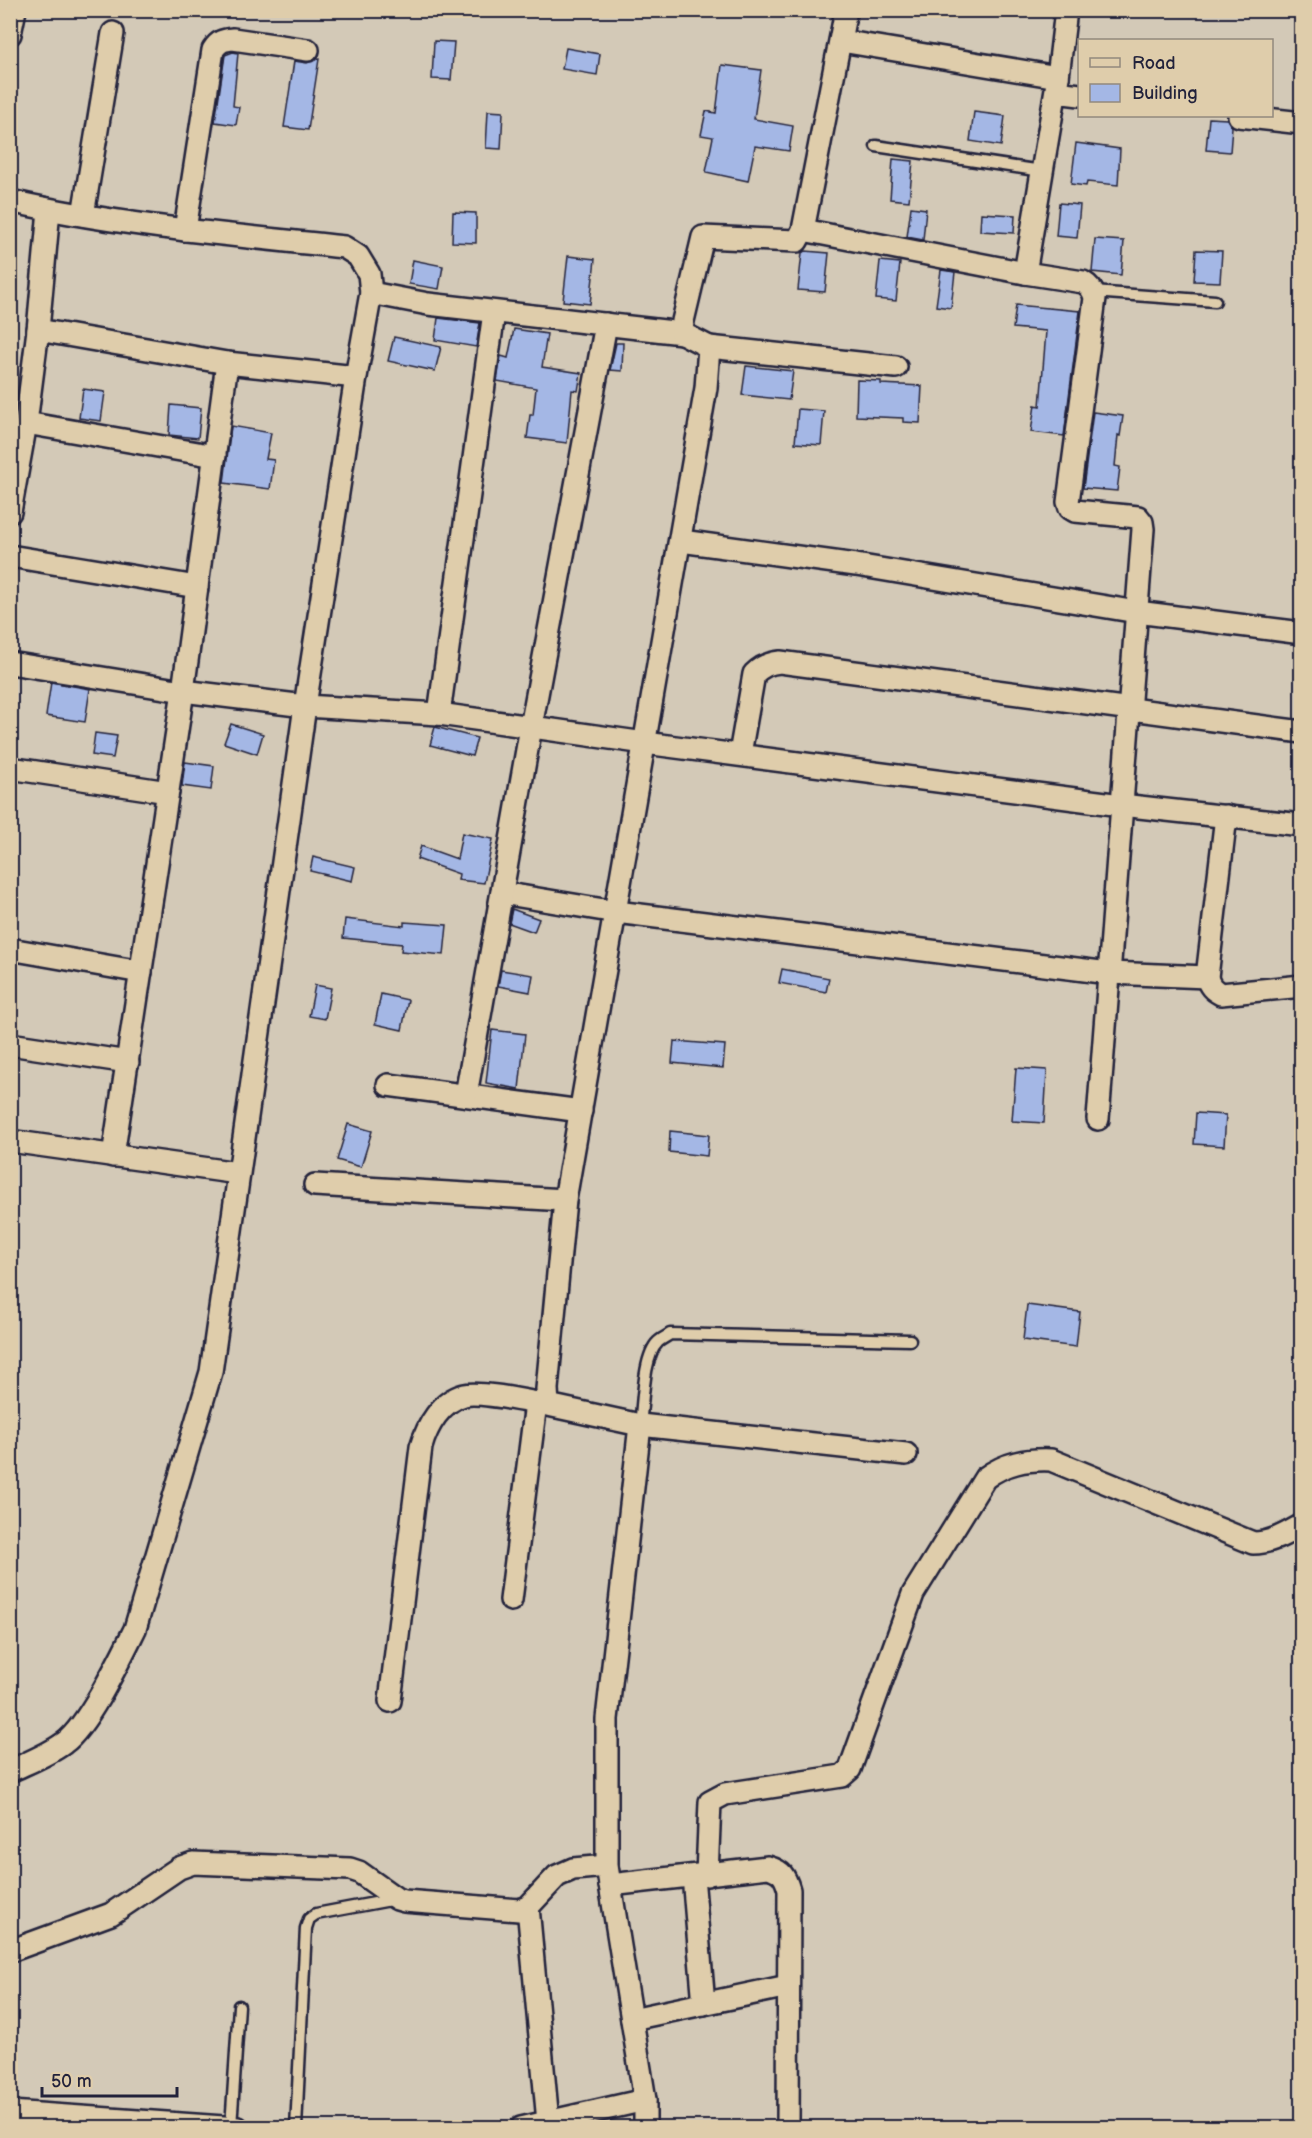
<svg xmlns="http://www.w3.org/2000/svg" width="1312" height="2138" font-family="'Balsamiq Sans',sans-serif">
<rect width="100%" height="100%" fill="#d3c9b7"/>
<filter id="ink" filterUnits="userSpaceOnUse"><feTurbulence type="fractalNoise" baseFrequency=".0167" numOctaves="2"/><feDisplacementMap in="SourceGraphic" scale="12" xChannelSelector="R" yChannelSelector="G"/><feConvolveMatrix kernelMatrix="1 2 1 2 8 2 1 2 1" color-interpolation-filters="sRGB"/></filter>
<g filter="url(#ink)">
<g fill="#a4b7e5" stroke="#22223b" stroke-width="1.5">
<polygon points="434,41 454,42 451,80 432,79"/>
<polygon points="566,48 600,54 597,75 562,69"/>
<polygon points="233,52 238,53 233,106 239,107 236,125 215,122 225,55"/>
<polygon points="317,59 319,59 308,130 284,127 294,61 307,63"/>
<polygon points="722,65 761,70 754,119 793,126 789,151 755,146 748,181 706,172 713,137 701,135 706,111 716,113"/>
<polygon points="488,111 503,112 501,149 486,148"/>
<polygon points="974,112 1005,116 1001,146 970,141"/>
<polygon points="1209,118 1227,119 1232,127 1230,152 1206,150"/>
<polygon points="1076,143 1120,149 1118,185 1087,182 1086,186 1071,184"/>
<polygon points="893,159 913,161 909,201 890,199"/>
<polygon points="1059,203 1080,205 1077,238 1056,236"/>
<polygon points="911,207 926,209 923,240 907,237"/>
<polygon points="453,212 476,213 476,243 452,242"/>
<polygon points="981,213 1015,215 1014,233 980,231"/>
<polygon points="1095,239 1124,241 1121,275 1092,272"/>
<polygon points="1196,250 1222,251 1220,282 1194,281"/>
<polygon points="805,251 829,253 825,292 798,290 802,253"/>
<polygon points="568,256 595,259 590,304 563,301"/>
<polygon points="413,260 443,266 439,289 409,284"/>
<polygon points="880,261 900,263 896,301 876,299"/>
<polygon points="941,270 955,272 951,308 936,306"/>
<polygon points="1016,305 1080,311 1064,436 1031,432 1035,405 1040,406 1046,331 1013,328"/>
<polygon points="438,318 480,323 476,347 435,340"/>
<polygon points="514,329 547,334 542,367 581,373 578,391 572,390 567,443 527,438 530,415 533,415 536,388 497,381 501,356 508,358"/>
<polygon points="394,337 441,347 435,371 388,361"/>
<polygon points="616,343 623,343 622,371 610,370"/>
<polygon points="746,366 793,371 789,400 742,395"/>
<polygon points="857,380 881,381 881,384 922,386 920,423 903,422 903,418 856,416"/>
<polygon points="83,389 105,392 101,421 79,418"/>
<polygon points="171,405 201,408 198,438 169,435"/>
<polygon points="798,409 824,411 821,445 795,443"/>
<polygon points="1093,412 1123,416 1120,436 1118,435 1115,466 1120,467 1117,491 1083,488"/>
<polygon points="231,426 271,433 266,459 274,460 270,489 224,483"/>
<polygon points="51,682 90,689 85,722 46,716"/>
<polygon points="231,724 263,734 257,754 224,743"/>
<polygon points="435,727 477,738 472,756 430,745"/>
<polygon points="95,733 117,736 113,758 92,755"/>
<polygon points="185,762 214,766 211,790 182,786"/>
<polygon points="462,833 493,839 484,883 458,880 459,874 417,859 421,846 457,859"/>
<polygon points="313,857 355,867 352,881 310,871"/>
<polygon points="512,909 539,919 534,932 509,923"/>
<polygon points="345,919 404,926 404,922 447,925 444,955 401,951 402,944 343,938"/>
<polygon points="782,969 829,978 826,992 779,983"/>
<polygon points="501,970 533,975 530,992 498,986"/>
<polygon points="315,985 331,988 325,1019 309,1016"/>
<polygon points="381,994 408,1000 402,1030 375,1024"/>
<polygon points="492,1030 525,1034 519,1089 486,1083"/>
<polygon points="674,1041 725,1045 723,1068 672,1063"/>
<polygon points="1016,1068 1047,1070 1044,1123 1012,1121"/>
<polygon points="1196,1113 1226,1115 1224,1146 1194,1144"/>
<polygon points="348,1124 372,1131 361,1167 337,1160"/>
<polygon points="670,1131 709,1135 707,1156 669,1152"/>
<polygon points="1027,1305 1080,1312 1076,1347 1023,1340"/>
</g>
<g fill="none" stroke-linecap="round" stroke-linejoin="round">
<defs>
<g id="lane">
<polyline points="876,146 1042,171"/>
<polyline points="1093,292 1215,301"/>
<path d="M640,1425C643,1405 643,1356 658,1342C661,1339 666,1337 670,1334L910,1340"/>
<polyline points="231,2127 239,2006"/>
<polyline points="296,2128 306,1928 309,1919 316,1914 396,1899"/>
</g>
<g id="street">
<polyline points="10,34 15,10"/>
<polyline points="841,41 1058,77"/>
<polyline points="1056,92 1080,95"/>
<polyline points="1239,116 1302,123"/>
<path d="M10,201C120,226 233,235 344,247L358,256L369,274L371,293L356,377L305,706L211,1372L135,1629C121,1657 88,1726 64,1743C48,1755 29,1762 10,1771"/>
<polyline points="83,215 113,33"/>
<path d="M185,230L213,50C219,41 223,40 233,39L308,50"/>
<path d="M803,230L1025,273L1083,282C1090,286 1093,290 1095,298L1068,502L1070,508L1075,511L1138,517L1142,522L1143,529C1129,725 1113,922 1098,1119"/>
<polyline points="1025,273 1058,77 1066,10"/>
<polyline points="371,293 428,304 682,333"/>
<polyline points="38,330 227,363 356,377"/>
<polyline points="709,347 896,367"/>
<polyline points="26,423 215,456"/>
<polyline points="10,512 26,423 38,330 49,210"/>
<polyline points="681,541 856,565 1137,612 1302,633"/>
<polyline points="10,556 197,587"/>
<polyline points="10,663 183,691 305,706 439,714 645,743 1121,805 1302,825"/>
<polyline points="439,714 494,312"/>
<path d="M740,754L754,674C762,666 769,663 780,662L1302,732"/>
<polyline points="10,768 168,792"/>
<path d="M1226,816L1207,977C1209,986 1213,990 1221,994L1302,986"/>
<polyline points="502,893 616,912 1109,973 1207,977"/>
<polyline points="10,949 141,972"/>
<polyline points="10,1044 128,1062"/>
<polyline points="388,1085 581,1111"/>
<polyline points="466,1095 531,727 606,324"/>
<polyline points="10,1141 238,1173"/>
<polyline points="113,1156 183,691 227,363"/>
<polyline points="315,1185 565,1200"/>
<polyline points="640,1425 906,1454"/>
<polyline points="511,1600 536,1403"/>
<path d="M390,1701L421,1447C427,1426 441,1401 464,1395C480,1391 530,1402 548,1405"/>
<path d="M707,1875L710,1802L725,1794L842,1776L850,1769L913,1594L985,1478C1005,1463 1026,1459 1051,1460L1253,1543C1271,1543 1286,1534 1302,1525"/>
<polyline points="693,1876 704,2004"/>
<path d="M610,1885L768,1867C782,1871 785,1876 789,1890L788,2128"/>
<polyline points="528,1907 548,2122"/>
<polyline points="10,1951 111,1914 179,1868 193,1863 350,1869 359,1872 397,1899 404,1901 519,1910 528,1907 557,1876 573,1869 607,1866"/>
<polyline points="632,2019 788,1986"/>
<polyline points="10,2112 238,2128"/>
<polyline points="521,2128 645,2100"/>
<polyline points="645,2128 645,2100 607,1866 607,1719 640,1425 548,1405 547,1389 565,1200 706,388 709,347 682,333 683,321 703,237 797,241 803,230 846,10"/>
</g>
</defs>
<use href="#lane" stroke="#22223b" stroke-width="15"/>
<use href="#street" stroke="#22223b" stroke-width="26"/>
<use href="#lane" stroke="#dfcdab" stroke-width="10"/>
<use href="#street" stroke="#dfcdab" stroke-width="21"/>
</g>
</g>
<rect width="1312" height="2138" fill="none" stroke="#dfcdab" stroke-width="36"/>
<rect x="18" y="18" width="1276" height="2102" fill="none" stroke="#22223b" stroke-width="2" filter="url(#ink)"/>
<rect x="1078" y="39" width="195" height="78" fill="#dfcdab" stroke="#93897e" stroke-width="1.5"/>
<rect x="1090" y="58" width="30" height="9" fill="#dfcdab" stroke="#93897e" stroke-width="1.5"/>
<text x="1132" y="69" font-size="18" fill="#22223b">Road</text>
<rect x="1090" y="84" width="30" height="18" fill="#a4b7e5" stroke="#93897e" stroke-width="1.5"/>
<text x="1132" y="99" font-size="18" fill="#22223b">Building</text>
<path d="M42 2087v9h135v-9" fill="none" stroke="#22223b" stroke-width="3"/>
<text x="51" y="2087" font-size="18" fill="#22223b" stroke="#dfcdab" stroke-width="4.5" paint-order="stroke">50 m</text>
</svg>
